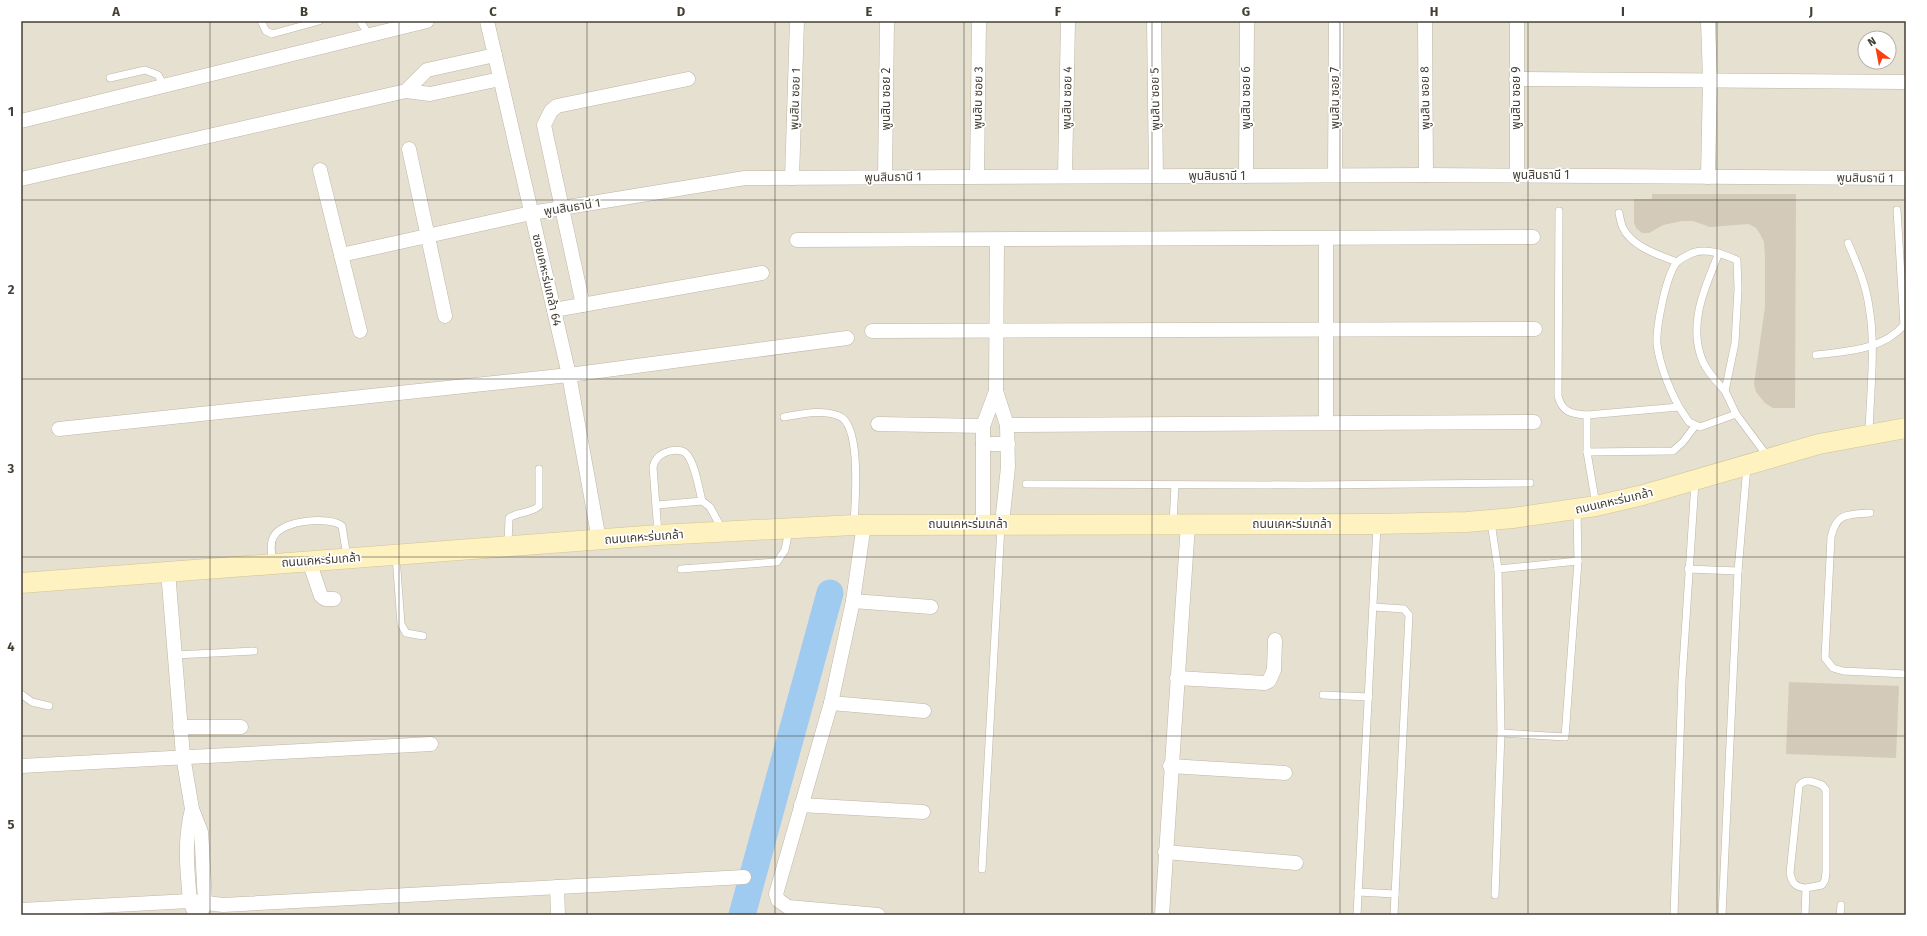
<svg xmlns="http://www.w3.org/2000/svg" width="1927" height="936" font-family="'Fira Sans','Noto Sans Thai',sans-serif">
<rect width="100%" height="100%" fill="#f2eee3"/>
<path fill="#e6e0d1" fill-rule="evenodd" d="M21,21H1906V915H21ZM1865,38H1889V62H1865Z"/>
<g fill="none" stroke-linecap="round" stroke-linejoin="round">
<polyline stroke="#9fcbf0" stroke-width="27" points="742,915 830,593"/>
</g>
<g fill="#d3cab9">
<polygon points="1652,194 1796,194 1795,408 1773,408 1765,403 1756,392 1754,384 1765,307 1765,256 1764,242 1760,234 1756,228 1749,224 1710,227 1693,221 1682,221 1663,225 1649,233 1642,233 1636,228 1634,223 1634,199 1652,199"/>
<polygon points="1789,682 1899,686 1896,758 1786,754"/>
</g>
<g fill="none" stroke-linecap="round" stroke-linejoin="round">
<defs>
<g id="lane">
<polyline points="261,21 266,31 272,34 319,21"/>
<polyline points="360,21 369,35"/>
<polyline points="110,78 145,70 158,75 164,86"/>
<path d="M1559,211L1558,396C1562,412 1571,414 1587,415"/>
<path d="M1619,213C1620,218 1621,224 1623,228C1632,247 1659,255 1677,262"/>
<path d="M1848,243C1857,264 1866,284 1869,307C1876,344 1870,395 1869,433"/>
<path d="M1719,253C1705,287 1687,325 1703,362C1708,373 1717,382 1725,391"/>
<path d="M1816,355C1847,351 1883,350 1904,325L1897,210"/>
<polyline points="1679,407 1689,422 1700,427 1736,414"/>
<path d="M784,417C802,414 822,409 839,416C862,425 855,502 854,525"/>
<polyline points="1587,452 1673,451 1683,442 1695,426"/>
<polyline points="1026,484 1307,485 1530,483"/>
<polyline points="657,505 702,501"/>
<path d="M1596,505L1587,452V415L1679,407C1669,388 1660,367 1657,344C1656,327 1666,275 1677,262C1680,259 1686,256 1690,254C1705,247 1722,254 1737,260L1738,289L1735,343L1725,391L1736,414L1768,457"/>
<path d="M1870,513C1848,514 1836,513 1831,537L1825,658L1833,668L1843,671L1906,674"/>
<polyline points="1491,522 1498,569 1501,733 1565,737 1578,561 1577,510"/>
<polyline points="1173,523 1175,485"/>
<path d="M658,533L653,467C656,457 660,454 670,451C674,450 678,450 682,451C694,454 699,490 702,501L710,507L723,531"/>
<path d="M508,544L509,518C519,511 530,514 539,506V469"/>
<polyline points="396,556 401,624 406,633 423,636"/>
<path d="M273,564C272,555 269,544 274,536C283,520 329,516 342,526L347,557"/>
<polyline points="681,569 777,562 785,550 789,530"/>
<polyline points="1498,569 1578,561"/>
<polyline points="1688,569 1738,571"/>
<polyline points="1374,607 1404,609 1409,615 1394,915"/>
<polyline points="175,655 254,651"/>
<polyline points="21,694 32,702 49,706"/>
<polyline points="1323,695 1369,697"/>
<polyline points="982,869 1001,526"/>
<polyline points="1358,892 1395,894"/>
<polyline points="1495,895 1501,733"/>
<polyline points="1357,915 1377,526"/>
<polyline points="1674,915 1682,680 1695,482"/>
<polyline points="1722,915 1738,571 1747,466"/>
<path d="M1805,915L1806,888C1795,887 1792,883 1790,873L1799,786C1805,777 1814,782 1822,785L1826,790V872L1825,880L1822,885L1806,888"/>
<polyline points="1840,915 1841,905"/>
</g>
<g id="street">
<polyline points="487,21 569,375 599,540"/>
<polyline points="1154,21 1156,176"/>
<polyline points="1425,21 1426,175"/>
<polyline points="1708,21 1710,80 1708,177"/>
<polyline points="1516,79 1906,82"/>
<polyline points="406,91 427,70 495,55"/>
<polyline points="21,121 427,21"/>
<polyline points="409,149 445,316"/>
<polyline points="320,170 360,331"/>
<polyline points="1065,175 1068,21"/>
<polyline points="1335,175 1336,21"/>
<polyline points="1517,175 1517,21"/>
<polyline points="977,176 979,21"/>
<polyline points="1246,176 1247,21"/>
<polyline points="885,177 887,21"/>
<polyline points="792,178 797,21"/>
<polyline points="21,179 406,91 430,94 500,79"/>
<polyline points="1326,238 1326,422"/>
<polyline points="797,240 1533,237"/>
<polyline points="997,240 996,391 1007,425 1008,467 1002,524"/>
<polyline points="341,255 531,213 745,178 1426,175 1906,178"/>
<polyline points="583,305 544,125 551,111 557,106 688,79"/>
<polyline points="554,310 762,273"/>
<polyline points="872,331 1535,329"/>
<polyline points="878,424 983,426"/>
<polyline points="1007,425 1534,422"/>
<polyline points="59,429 569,375 847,338"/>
<polyline points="983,444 1008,444"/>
<polyline points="864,524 853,601 831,703 924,711"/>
<polyline points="983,524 983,426 996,391"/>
<polyline points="309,561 321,596 325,599 334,599"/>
<polyline points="168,571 183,756 192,809 201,832 202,846 205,903 200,915"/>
<polyline points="853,601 931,607"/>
<polyline points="1177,678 1265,683 1269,681 1274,670 1275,640"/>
<polyline points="831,703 776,894 778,900 788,907 878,915"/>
<polyline points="180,727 241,727"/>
<polyline points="21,766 431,744"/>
<polyline points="1170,766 1285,773"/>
<polyline points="801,805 923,812"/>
<path d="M192,809C184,841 187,868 190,901L193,909"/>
<polyline points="1165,852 1296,863"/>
<polyline points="557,887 558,915"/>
<polyline points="21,910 190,901 223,905 744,877"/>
<polyline points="1162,915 1188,524"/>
</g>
<polyline id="secondary" points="21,583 658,535 854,525 1377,524 1467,522 1513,518 1596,506 1643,495 1819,444 1906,428"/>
</defs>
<use href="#lane" stroke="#bdb6a6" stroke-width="8"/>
<use href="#street" stroke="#bdb6a6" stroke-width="15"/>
<use href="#secondary" stroke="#d2c393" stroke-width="21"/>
<use href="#lane" stroke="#fff" stroke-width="7"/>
<use href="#street" stroke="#fff" stroke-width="14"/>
<use href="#secondary" stroke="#fef2c1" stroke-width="20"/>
</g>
<path fill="none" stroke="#443e34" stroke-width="1" stroke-opacity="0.55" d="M210,21V915M399,21V915M587,21V915M775,21V915M964,21V915M1152,21V915M1340,21V915M1528,21V915M1717,21V915M21,200H1906M21,379H1906M21,557H1906M21,736H1906"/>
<g text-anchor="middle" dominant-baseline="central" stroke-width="3.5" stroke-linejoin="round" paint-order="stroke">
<g font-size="12" fill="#443e34" stroke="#fff">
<text transform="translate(978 98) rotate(-89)">พูนสิน ซอย 3</text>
<text transform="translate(1067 98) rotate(-89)">พูนสิน ซอย 4</text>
<text transform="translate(1246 98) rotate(-90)">พูนสิน ซอย 6</text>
<text transform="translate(1335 98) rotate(-90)">พูนสิน ซอย 7</text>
<text transform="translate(1425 98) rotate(-91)">พูนสิน ซอย 8</text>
<text transform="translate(1516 98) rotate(-90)">พูนสิน ซอย 9</text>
<text transform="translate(795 99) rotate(-88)">พูนสิน ซอย 1</text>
<text transform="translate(886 99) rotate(-90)">พูนสิน ซอย 2</text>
<text transform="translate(1155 99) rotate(-91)">พูนสิน ซอย 5</text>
<text x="1541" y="175">พูนสินธานี 1</text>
<text x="1217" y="176">พูนสินธานี 1</text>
<text transform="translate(893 177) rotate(-1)">พูนสินธานี 1</text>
<text transform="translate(1865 178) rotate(1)">พูนสินธานี 1</text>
<text transform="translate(572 207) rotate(-9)">พูนสินธานี 1</text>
<text transform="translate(547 280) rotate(77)">ซอยเคหะร่มเกล้า 64</text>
<text transform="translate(1614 501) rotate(-13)">ถนนเคหะร่มเกล้า</text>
<text x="968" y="524">ถนนเคหะร่มเกล้า</text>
<text x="1292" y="524">ถนนเคหะร่มเกล้า</text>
<text transform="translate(644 537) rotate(-4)">ถนนเคหะร่มเกล้า</text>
<text transform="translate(321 560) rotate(-4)">ถนนเคหะร่มเกล้า</text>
</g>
</g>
<rect width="1927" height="936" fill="none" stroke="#ffffff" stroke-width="44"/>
<g transform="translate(1877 50) rotate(328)"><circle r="19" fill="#ffffff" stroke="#b4b2ae"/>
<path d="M0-3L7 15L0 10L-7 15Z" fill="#fa3e12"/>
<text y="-6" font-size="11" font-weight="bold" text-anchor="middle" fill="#443e34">N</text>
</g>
<rect x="22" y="22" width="1883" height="892" fill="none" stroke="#443e34" stroke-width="1.5"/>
<g font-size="13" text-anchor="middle" font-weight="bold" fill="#443e34">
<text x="116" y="16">A</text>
<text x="304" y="16">B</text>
<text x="493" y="16">C</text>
<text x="681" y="16">D</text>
<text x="869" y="16">E</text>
<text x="1058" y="16">F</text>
<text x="1246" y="16">G</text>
<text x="1434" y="16">H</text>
<text x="1623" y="16">I</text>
<text x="1811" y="16">J</text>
<text x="11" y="116">1</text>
<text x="11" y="294">2</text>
<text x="11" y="473">3</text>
<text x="11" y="651">4</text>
<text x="11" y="829">5</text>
</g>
</svg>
